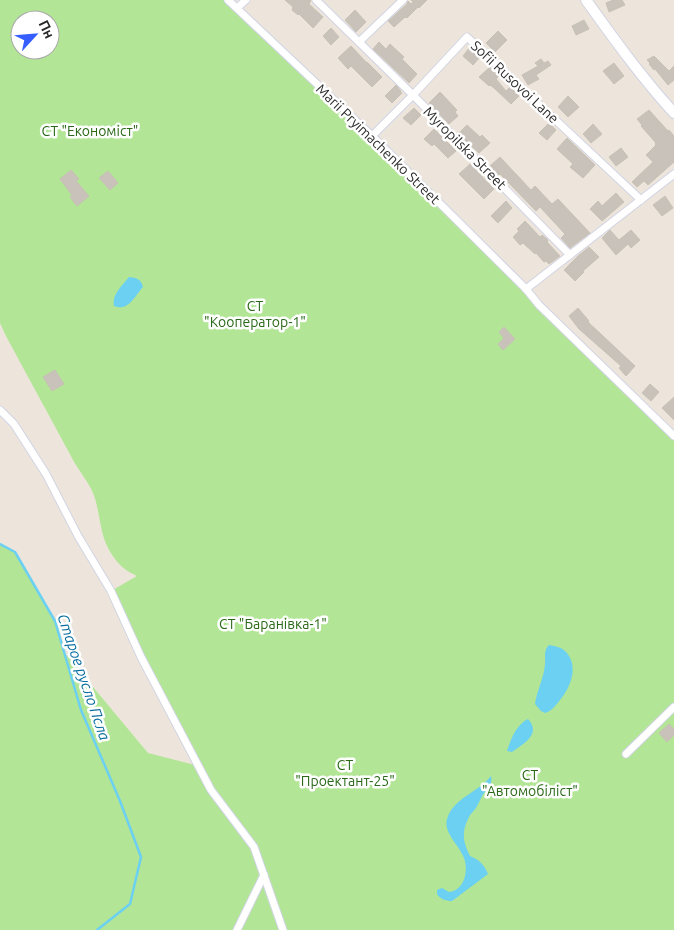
<svg xmlns="http://www.w3.org/2000/svg" width="674" height="930" font-family="Ubuntu,sans-serif">
<rect width="100%" height="100%" fill="#ede5db"/>
<path fill="#b2e596" fill-rule="evenodd" d="M0,0H228L674,436V930H0V544L15,552L39,592L55,621L63,651L148,753L199,766L111,591L137,576C123,570 115,561 108,548C99,530 100,510 93,493C88,481 79,471 73,460C51,419 28,377 6,336L0,323ZM20,20H50V50H20Z"/>
<g fill="#6bd0f2">
<path d="M129,277C137,278 141,279 143,287C134,297 128,312 114,306C112,294 122,286 129,277Z"/>
<path d="M549,645C554,646 560,647 564,650C580,664 571,687 560,700C555,706 552,711 545,713L541,711L535,704C537,690 544,678 545,664C546,656 543,651 549,645Z"/>
<path d="M528,719C542,734 523,744 512,752L507,751C511,739 516,725 528,719Z"/>
<path d="M491,776C493,784 488,787 484,793C481,797 479,803 476,808C474,811 471,813 469,817C461,832 463,842 470,856C479,860 484,864 488,874L452,901C446,901 440,899 437,894V890L442,888L449,892C464,891 469,871 464,858C460,846 443,833 447,819C454,797 478,793 491,776Z"/>
</g>
<g fill="none" stroke-linecap="round" stroke-linejoin="round">
<polyline stroke="#6bd0f2" stroke-width="2.5" points="0,544 15,552 55,621 81,710 120,801 141,857 130,904 97,930"/>
</g>
<g fill="#c8c2bb" stroke="#c8c1b5">
<polygon points="285,0 311,0 309,4 323,17 313,28 299,14 298,15 292,10 293,7"/>
<polygon points="411,0 427,0 419,8 418,7 407,18 405,17 394,27 388,21 407,4 408,1 411,4 413,2"/>
<polygon points="613,0 622,0 625,5 609,12 606,3"/>
<polygon points="355,10 366,22 356,32 345,20"/>
<polygon points="584,20 589,29 576,35 572,26"/>
<polygon points="331,28 339,37 331,45 323,36"/>
<polygon points="498,31 507,40 495,52 486,43"/>
<polygon points="379,42 386,49 390,44 404,57 402,59 417,74 409,83 373,49"/>
<polygon points="351,46 367,63 367,62 382,77 372,87 351,66 348,69 338,58"/>
<polygon points="470,47 480,57 473,65 463,56"/>
<polygon points="654,56 669,71 674,66 674,80 668,85 655,69 654,70 649,64 650,63 647,60"/>
<polygon points="541,59 544,63 548,61 551,65 536,75 539,79 528,85 522,75 538,66 535,63"/>
<polygon points="614,63 624,76 614,84 603,71"/>
<polygon points="490,67 499,76 496,79 506,91 510,87 519,96 511,104 494,88 490,85 489,86 479,77"/>
<polygon points="396,85 401,91 400,92 402,93 392,103 385,96"/>
<polygon points="440,92 457,110 455,112 458,116 449,124 429,103"/>
<polygon points="568,96 579,107 568,117 558,107"/>
<polygon points="414,108 421,115 411,125 403,118"/>
<polygon points="649,110 668,131 669,130 674,136 674,162 648,185 644,181 637,187 632,182 653,162 646,155 656,145 655,144 656,143 641,126 642,125 637,119"/>
<polygon points="549,123 556,130 547,140 539,133"/>
<polygon points="593,124 602,134 591,143 583,134"/>
<polygon points="467,125 480,137 482,135 490,143 479,153 458,134"/>
<polygon points="434,129 456,151 448,158 434,144 432,146 424,139"/>
<polygon points="567,138 595,165 583,178 570,167 573,164 557,149"/>
<polygon points="621,148 628,157 616,166 609,157"/>
<polygon points="500,157 531,190 535,186 552,204 558,199 590,233 570,248 561,238 565,234 540,207 536,211 500,174 499,175 490,166"/>
<polygon points="470,164 494,189 484,199 459,174"/>
<polygon points="71,170 79,179 76,181 89,196 77,206 70,197 72,195 60,179"/>
<polygon points="108,171 118,183 110,190 99,178"/>
<polygon points="616,193 624,202 602,221 590,209 598,201 602,206"/>
<polygon points="665,196 673,208 662,216 653,205"/>
<polygon points="506,201 512,208 498,223 491,216"/>
<polygon points="525,221 540,237 542,235 547,239 548,241 547,242 560,256 549,264 546,261 544,262 536,253 535,254 523,243 520,245 513,237 519,231 517,229"/>
<polygon points="610,230 619,240 631,230 640,240 631,248 628,244 616,255 602,238"/>
<polygon points="589,247 599,257 583,271 584,272 575,281 564,270 578,256"/>
<polygon points="578,308 589,321 588,322 635,366 626,376 619,368 621,366 579,329 569,316"/>
<polygon points="504,327 515,339 503,350 498,344 504,338 499,332"/>
<polygon points="55,370 64,384 52,391 43,377"/>
<polygon points="650,384 659,392 651,401 642,393"/>
<polygon points="674,397 674,420 662,408"/>
<polygon points="669,724 674,729 674,735 667,742 659,733"/>
</g>
<g fill="none" stroke-linecap="round" stroke-linejoin="round">
<defs>
<g id="street">
<polyline points="228,0 372,136 526,289 539,305 674,436"/>
<polyline points="316,0 413,95 570,255"/>
<polyline points="237,8 246,0"/>
<polyline points="359,42 403,0"/>
<polyline points="372,136 413,95 467,37 641,200"/>
<polyline points="526,289 674,174"/>
<polyline points="0,410 14,424 46,474 78,536 111,591 141,657 211,790 254,847 283,930"/>
<polyline points="626,754 674,707"/>
<polyline points="237,930 264,875"/>
</g>
<path id="secondary" d="M586,0C614,39 642,78 674,113"/>
</defs>
<use href="#street" stroke="#d1d4e3" stroke-width="9"/>
<use href="#secondary" stroke="#d1d4e3" stroke-width="12"/>
<use href="#street" stroke="#fff" stroke-width="7"/>
<use href="#secondary" stroke="#fff" stroke-width="10"/>
</g>
<g text-anchor="middle" dominant-baseline="central" stroke-width="5" stroke-linejoin="round" paint-order="stroke">
<g font-size="14" fill="#2a2a2a" stroke="#fff">
<text transform="translate(515 82) rotate(43)">Sofii Rusovoi Lane</text>
<text transform="translate(378 144) rotate(44)">Marii Pryimachenko Street</text>
<text transform="translate(465 148) rotate(45)">Myropilska Street</text>
</g>
<g font-size="14" fill="#2a6918" stroke="#fff">
<text x="90" y="131">СТ "Економіст"</text>
<text x="255" y="306">СТ<tspan x="255" dy="16">"Кооператор-1"</tspan></text>
<text x="273" y="624">СТ "Баранівка-1"</text>
<text x="345" y="765">СТ<tspan x="345" dy="16">"Проектант-25"</tspan></text>
<text x="530" y="775">СТ<tspan x="530" dy="16">"Автомобіліст"</tspan></text>
</g>
<g font-size="15" font-style="italic" fill="#096d9f" stroke="#fff">
<text transform="translate(84 677) rotate(71)">Старое русло Псла</text>
</g>
</g>
<g transform="translate(35 35) rotate(64)"><circle r="24" fill="#ffffff" stroke="#aaaaaa"/>
<path d="M0-4L9 19L0 12L-9 19Z" fill="#365eff"/>
<text y="-8" font-size="14" font-weight="bold" text-anchor="middle" fill="#2a2a2a">Пн</text>
</g>
</svg>
